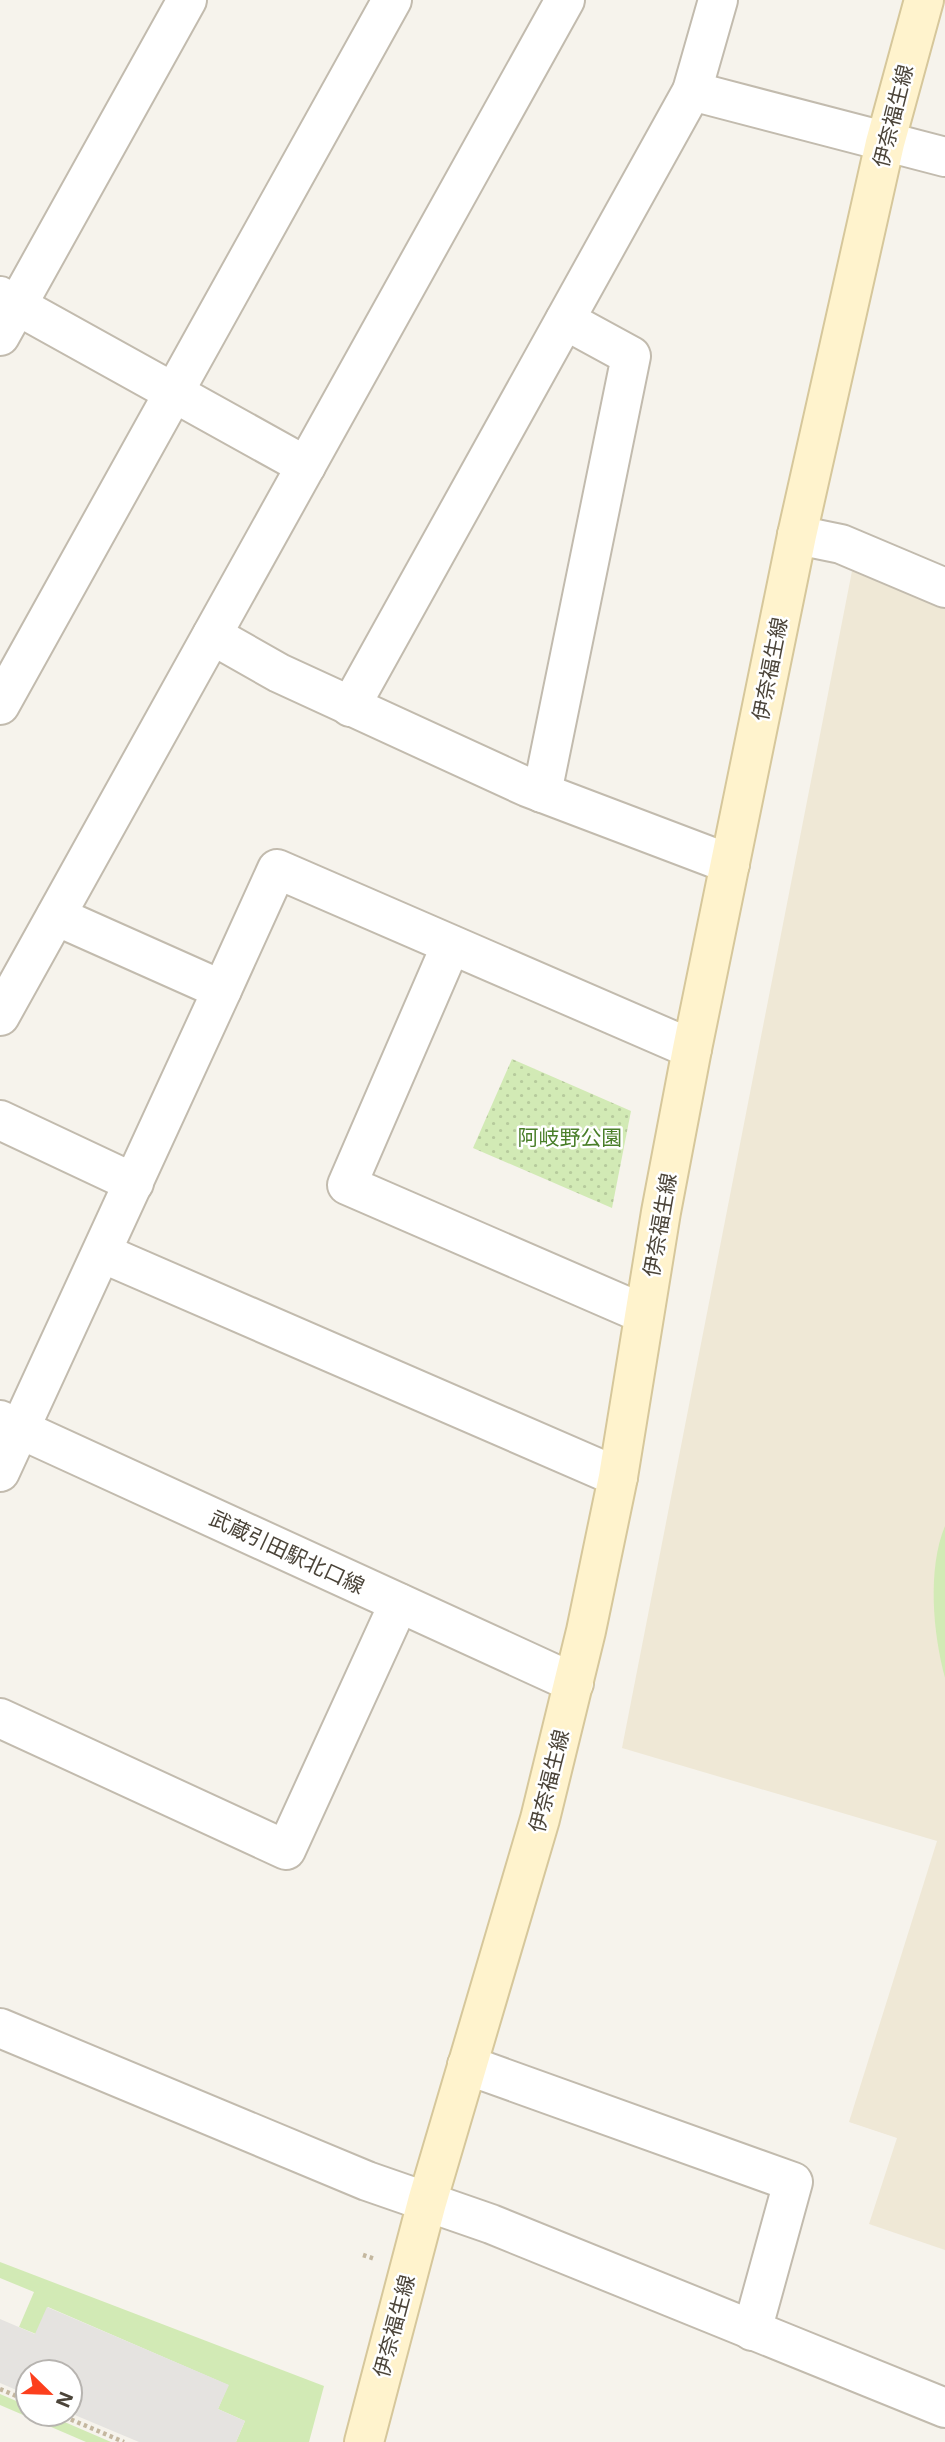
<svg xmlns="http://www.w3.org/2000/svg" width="945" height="2442" font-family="Inter,'Noto Sans JP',sans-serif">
<defs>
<pattern id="park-dots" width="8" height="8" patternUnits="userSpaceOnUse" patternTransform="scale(1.75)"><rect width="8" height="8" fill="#d2eab5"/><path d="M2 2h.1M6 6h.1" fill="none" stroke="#b6ca9c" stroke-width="1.8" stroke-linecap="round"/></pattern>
</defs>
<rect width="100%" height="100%" fill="#f6f3ec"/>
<polygon fill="#efe8d6" points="852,571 945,609 945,2250 869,2224 897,2138 849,2122 937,1841 622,1748"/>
<polygon fill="url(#park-dots)" points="512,1059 631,1111 612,1208 473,1148"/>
<g fill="#d2eab5">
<path d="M945,1526V1678C933,1634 927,1569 945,1526Z"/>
<polygon points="0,2262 324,2386 309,2442 236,2442 245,2421 218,2409 228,2385 48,2307 36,2334 19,2327 34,2292 0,2278"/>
<polygon points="0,2394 28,2406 28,2414 46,2414 111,2442 86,2442 0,2405"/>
</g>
<polygon fill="#e5e3e0" points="47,2307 229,2385 218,2409 245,2421 236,2442 139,2442 70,2413 70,2372 28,2372 28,2395 0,2383 0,2319 35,2334"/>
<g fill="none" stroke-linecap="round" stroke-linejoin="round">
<defs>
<g id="minor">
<polyline points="692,91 945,157"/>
<polyline points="0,296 306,466"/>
<polyline points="0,336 187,0"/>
<polyline points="797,535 841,544 945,588"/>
<polyline points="212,635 279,673 527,787 730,864"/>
<polyline points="0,705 392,0"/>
<polyline points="350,707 692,91 718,0"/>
<polyline points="542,793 631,356 565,320"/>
<polyline points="451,945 347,1185 644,1314"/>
<polyline points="222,990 277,869 692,1049"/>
<polyline points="0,1016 565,0"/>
<polyline points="0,1120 134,1183"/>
<polyline points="102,1253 618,1477"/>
<polyline points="0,1472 222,990 56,916"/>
<polyline points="0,1718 286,1850 399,1603"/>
<polyline points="467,2065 793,2182 752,2331"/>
</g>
<g id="tertiary">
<polyline points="0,1420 574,1683"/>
<polyline points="0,2028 367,2181 491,2224 945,2408"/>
</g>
<polyline id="secondary" points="364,2442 427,2202 540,1819 586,1631 618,1477 661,1212 692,1049 797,535 885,143 924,0"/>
</defs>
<use href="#minor" stroke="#c2bbae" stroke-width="42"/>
<use href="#tertiary" stroke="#c2bbae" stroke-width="42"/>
<use href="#secondary" stroke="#d6c79b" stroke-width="42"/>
<g stroke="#c4b79f" stroke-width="4.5" stroke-dasharray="3.5 3.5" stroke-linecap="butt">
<polyline points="363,2255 375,2259"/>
<polyline points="0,2389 28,2401"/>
<polyline points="58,2414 124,2442"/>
</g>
<use href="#minor" stroke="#fff" stroke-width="38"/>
<use href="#tertiary" stroke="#fff" stroke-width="38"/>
<use href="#secondary" stroke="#fff3cd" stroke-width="38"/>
</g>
<g text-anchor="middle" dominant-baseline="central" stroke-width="5" stroke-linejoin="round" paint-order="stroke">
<g font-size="21" fill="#4b4439" stroke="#fff">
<text transform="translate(893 116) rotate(-76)">伊奈福生線</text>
<text transform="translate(770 669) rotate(-79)">伊奈福生線</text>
<text transform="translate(660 1225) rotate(-80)">伊奈福生線</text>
<text transform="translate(287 1552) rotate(25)">武蔵引田駅北口線</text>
<text transform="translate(549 1781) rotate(-76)">伊奈福生線</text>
<text transform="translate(394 2326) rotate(-75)">伊奈福生線</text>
</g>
<g font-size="21" fill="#4a7f2a" stroke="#fff">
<text x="570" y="1137">阿岐野公園</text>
</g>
</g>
<g transform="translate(49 2393) rotate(113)"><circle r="33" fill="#ffffff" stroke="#b7b4b0" stroke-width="2"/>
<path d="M0-5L12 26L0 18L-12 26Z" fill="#fc3f1d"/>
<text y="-10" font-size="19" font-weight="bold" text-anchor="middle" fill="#4b4439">N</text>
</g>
</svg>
